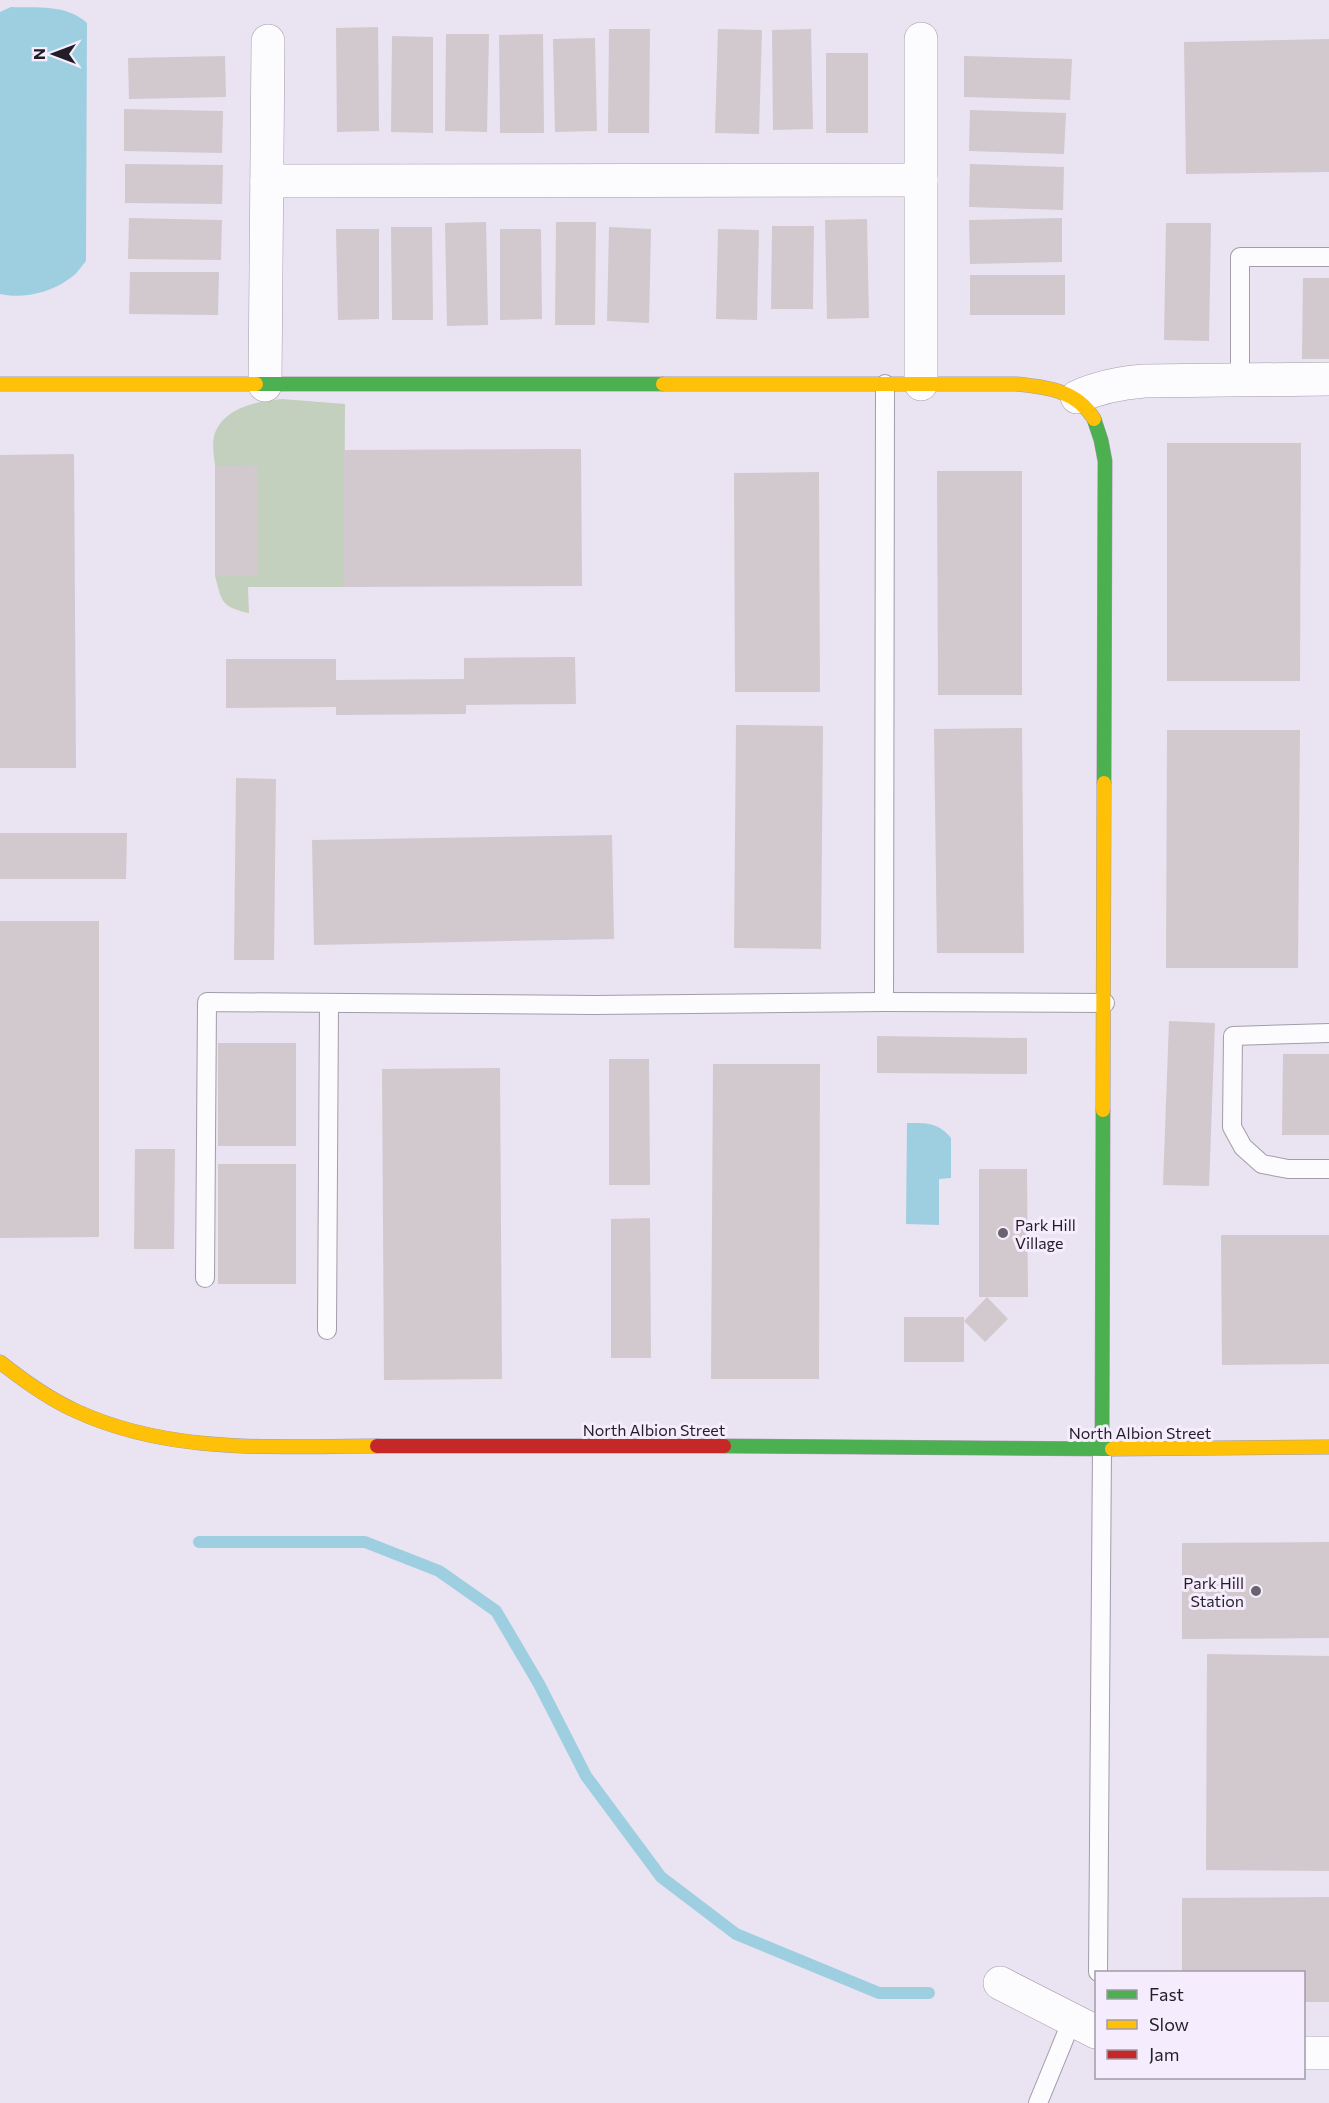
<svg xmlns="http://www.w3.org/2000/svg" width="1329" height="2103" font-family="Commissioner,sans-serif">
<rect width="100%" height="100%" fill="#eae3f2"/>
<path fill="#c4d0be" d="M282,399L345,404L344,587H248L249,613C221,607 222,602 215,576H257V466H215C214,457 212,445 214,436C222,408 256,401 282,399Z"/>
<g fill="#9ecfe0">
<path d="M11,7C36,8 67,4 87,23L86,261C81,267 76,275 69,279C50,293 22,299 0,294V12Z"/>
<path d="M907,1123C926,1123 938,1122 951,1138V1178L939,1179V1225L906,1224Z"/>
</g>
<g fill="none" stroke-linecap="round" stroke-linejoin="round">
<polyline stroke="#9ecfe0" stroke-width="12" points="199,1542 365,1542 439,1571 496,1611 539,1684 586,1776 661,1877 736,1934 879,1993 929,1993"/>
</g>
<g fill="#d2c9ce">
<polygon points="378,27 379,131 337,132 336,28"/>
<polygon points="609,29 650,29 649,133 608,133"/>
<polygon points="718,29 762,30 759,134 715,133"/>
<polygon points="811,29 813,129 773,130 772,30"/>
<polygon points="446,34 489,34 487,132 445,131"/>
<polygon points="543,34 544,133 500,133 499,35"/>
<polygon points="392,36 433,37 433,133 391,132"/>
<polygon points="595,38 597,131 555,132 553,39"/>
<polygon points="1329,39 1329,172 1186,174 1184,42"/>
<rect x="826" y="53" width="42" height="80"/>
<polygon points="225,56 226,97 129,99 128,58"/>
<polygon points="964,56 1072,59 1070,100 964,97"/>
<polygon points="124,109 223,111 222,153 124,151"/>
<polygon points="970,110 1066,113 1064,154 969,151"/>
<polygon points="125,164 223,165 222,204 125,203"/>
<polygon points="970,164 1064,167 1063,210 969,207"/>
<polygon points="129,218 222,220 221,260 128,259"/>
<polygon points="1062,218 1062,262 970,264 969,220"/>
<polygon points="867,219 869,318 827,319 825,220"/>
<polygon points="486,222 488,325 447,326 445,223"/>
<polygon points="556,222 596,222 595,325 555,325"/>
<polygon points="1166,223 1211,223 1209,341 1164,340"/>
<polygon points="772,226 814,226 813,309 771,309"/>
<polygon points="391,227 432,227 433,320 392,320"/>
<polygon points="609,227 651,229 649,323 607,321"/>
<polygon points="336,229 379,229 379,319 338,320"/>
<polygon points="500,229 541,229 542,319 500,320"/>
<polygon points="718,229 759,230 757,320 716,319"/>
<polygon points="130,272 219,272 218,315 129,314"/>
<rect x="970" y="275" width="95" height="40"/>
<polygon points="1303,278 1329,278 1329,359 1302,359"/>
<polygon points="1167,443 1301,443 1300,681 1167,681"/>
<polygon points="581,449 582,586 344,587 344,450"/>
<polygon points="74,454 76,768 0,768 0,455"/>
<polygon points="257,465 257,576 215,576 215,466"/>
<polygon points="937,471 1022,471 1022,695 938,695"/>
<polygon points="819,472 820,692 735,692 734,473"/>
<polygon points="575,657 576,704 466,705 466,714 336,715 336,707 226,708 226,659 336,659 336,680 464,679 464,658"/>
<polygon points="736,725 823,726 821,949 734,948"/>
<polygon points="1022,728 1024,953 937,953 934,729"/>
<polygon points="1167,730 1300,730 1298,968 1166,968"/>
<polygon points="236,778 276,779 274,960 234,960"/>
<polygon points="0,833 127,833 126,879 0,879"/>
<polygon points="612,835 614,939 314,945 312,840"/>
<polygon points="0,921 99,921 99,1237 0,1238"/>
<polygon points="1169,1021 1215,1023 1209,1186 1163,1185"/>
<polygon points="877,1036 1027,1038 1027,1074 877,1073"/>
<rect x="218" y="1043" width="78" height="103"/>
<polygon points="1283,1054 1329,1054 1329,1135 1282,1135"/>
<polygon points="609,1059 649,1059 650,1185 609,1185"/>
<polygon points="713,1064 820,1064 819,1379 711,1379"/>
<polygon points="500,1068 502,1379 384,1380 382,1069"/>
<polygon points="135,1149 175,1149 174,1249 134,1249"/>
<rect x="218" y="1164" width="78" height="120"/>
<polygon points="979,1169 1027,1169 1028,1297 987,1297 1008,1319 985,1342 964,1321 964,1362 904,1362 904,1317 964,1317 964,1321 987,1297 979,1297"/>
<polygon points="650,1218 651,1358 611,1358 611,1219"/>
<polygon points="1221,1235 1329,1235 1329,1364 1222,1365"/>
<polygon points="1329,1542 1329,1638 1182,1639 1182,1543"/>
<polygon points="1207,1654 1329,1656 1329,1871 1206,1870"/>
<polygon points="1329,1897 1329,2002 1304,2002 1304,1972 1182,1972 1182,1898"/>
</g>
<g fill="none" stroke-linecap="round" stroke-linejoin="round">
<defs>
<g id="lane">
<polyline points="1240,380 1240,257 1329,257"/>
<polyline points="884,1002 885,384"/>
<polyline points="1329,1033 1233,1036 1232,1127 1243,1147 1262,1164 1288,1169 1329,1169"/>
<polyline points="205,1278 207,1002 594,1005 884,1002 1105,1003"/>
<polyline points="327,1330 329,1003"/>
<polyline points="1098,1972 1102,1449"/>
<polyline points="1038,2103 1072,2020"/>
</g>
<g id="street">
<polyline points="921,39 921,384"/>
<polyline points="267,181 921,180"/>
<polyline points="265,385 268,41"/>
<path d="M1077,397C1099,387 1119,383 1144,381L1329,379"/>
<polyline points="1000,1983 1096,2032"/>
<polyline points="1304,2053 1329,2053"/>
</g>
<g id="fast">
<polyline points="256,384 663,384"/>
<polyline points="1094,419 1101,440 1105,461 1104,783"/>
<polyline points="724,1446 1112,1449"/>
<polyline points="1102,1449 1103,1110"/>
</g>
<g id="slow">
<polyline points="0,384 256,384"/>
<path d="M663,384H1016C1046,387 1077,390 1094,419"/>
<polyline points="1103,1110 1104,783"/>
<path d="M0,1362C24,1381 49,1399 76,1411C171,1455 276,1446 377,1446"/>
<polyline points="1112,1449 1329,1447"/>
</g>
<polyline id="jam" points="377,1446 724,1446"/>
</defs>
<use href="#lane" stroke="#a29da8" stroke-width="20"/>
<use href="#street" stroke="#a29da8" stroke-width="34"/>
<use href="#fast" stroke="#a29da8" stroke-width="15"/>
<use href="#slow" stroke="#a29da8" stroke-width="15"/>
<use href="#jam" stroke="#a29da8" stroke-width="15"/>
<use href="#lane" stroke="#fcfbfd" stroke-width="18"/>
<use href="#street" stroke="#fcfbfd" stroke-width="33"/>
<use href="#fast" stroke="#4caf50" stroke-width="14"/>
<use href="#slow" stroke="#ffc107" stroke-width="14"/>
<use href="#jam" stroke="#c62828" stroke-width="14"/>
</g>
<g fill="#68636e" stroke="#f5edfd" stroke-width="2">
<circle cx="1003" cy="1233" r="6"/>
<circle cx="1256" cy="1591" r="6"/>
</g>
<g text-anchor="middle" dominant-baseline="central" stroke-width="6" stroke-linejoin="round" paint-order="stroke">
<g font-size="16" fill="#221e27" stroke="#f5edfd" text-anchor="start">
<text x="1015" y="1224">Park Hill<tspan x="1015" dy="18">Village</tspan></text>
<text x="1244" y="1582" text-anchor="end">Park Hill<tspan x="1244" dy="18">Station</tspan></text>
</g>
<g font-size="16" fill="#221e27" stroke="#f5edfd">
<text x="654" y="1429">North Albion Street</text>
<text x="1140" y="1432">North Albion Street</text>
</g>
</g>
<rect x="1095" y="1971" width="210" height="108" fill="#f5edfd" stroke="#a19aa7" stroke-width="1.5"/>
<rect x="1107" y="1990" width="30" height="9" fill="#4caf50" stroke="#a19aa7" stroke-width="1.5"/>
<text x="1149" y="2001" font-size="18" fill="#221e27">Fast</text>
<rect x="1107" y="2020" width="30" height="9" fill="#ffc107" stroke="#a19aa7" stroke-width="1.5"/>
<text x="1149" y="2031" font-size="18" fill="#221e27">Slow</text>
<rect x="1107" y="2050" width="30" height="9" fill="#c62828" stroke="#a19aa7" stroke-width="1.5"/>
<text x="1149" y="2061" font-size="18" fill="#221e27">Jam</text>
<g transform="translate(54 54) rotate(270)" stroke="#f5edfd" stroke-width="4.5" paint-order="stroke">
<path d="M0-4.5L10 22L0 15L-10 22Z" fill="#221e27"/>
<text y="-9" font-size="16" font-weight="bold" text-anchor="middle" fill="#221e27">N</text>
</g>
</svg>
